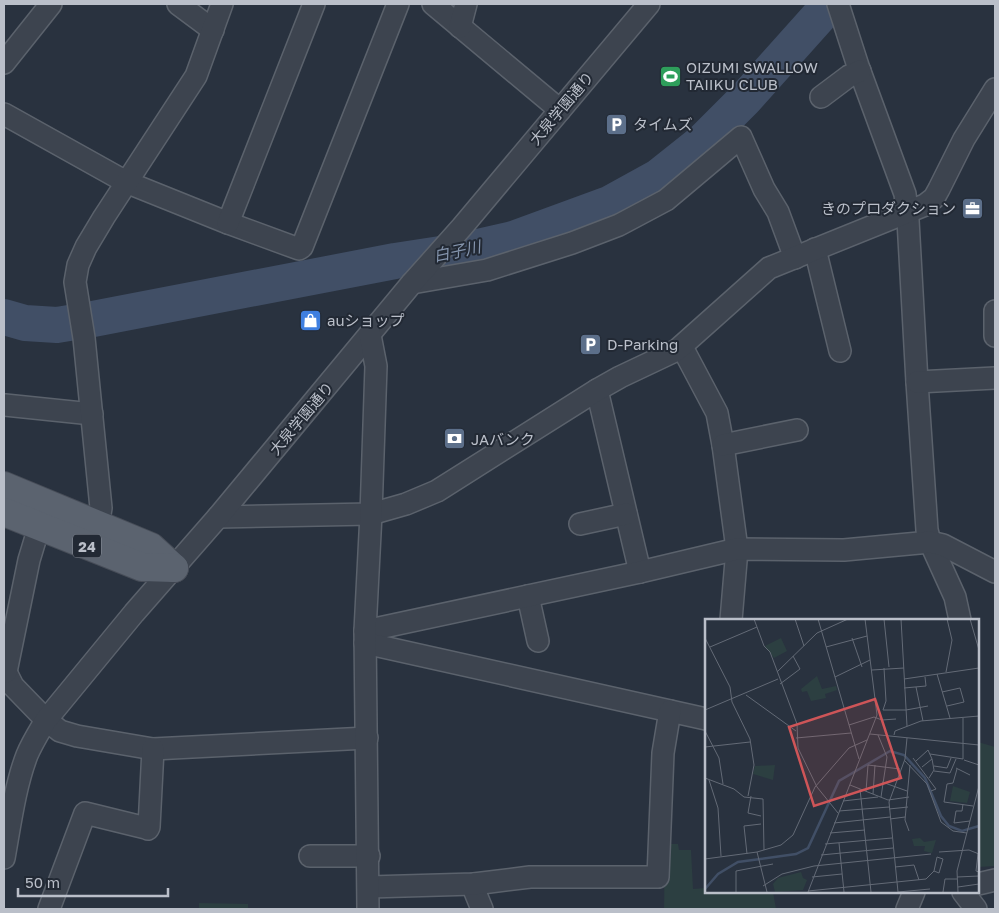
<svg xmlns="http://www.w3.org/2000/svg" width="999" height="913" font-family="'Golos Text','Noto Sans JP',sans-serif">
<rect width="100%" height="100%" fill="#29323f"/>
<g fill="#2c3f41">
<polygon points="978,742 995,747 995,866 978,867"/>
<polygon points="665,844 678,844 679,850 691,850 693,889 706,888 706,892 773,892 776,909 664,909"/>
<polygon points="199,903 248,904 248,909 199,909"/>
</g>
<g fill="none" stroke-linecap="round" stroke-linejoin="round">
<polyline stroke="#414f66" stroke-width="36" points="4,317 25,323 57,325 93,319 395,261 460,251 513,239 609,204 658,177 702,142 745,99 830,4"/>
<defs>
<g id="minor">
<polyline points="178,4 213,30"/>
<polyline points="433,4 560,110"/>
<polyline points="838,4 858,66 905,194 908,220 917,382 927,530 930,542 955,597 960,620"/>
<polyline points="460,27 466,4"/>
<polyline points="4,63 51,4"/>
<polyline points="821,97 849,76 860,71"/>
<polyline points="4,114 126,182 228,223 299,249 302,247 398,4"/>
<polyline points="228,223 314,4"/>
<polyline points="815,249 840,351"/>
<polyline points="412,283 487,270 572,243 619,225 666,200 741,137 764,189 778,212 795,258"/>
<polyline points="995,311 995,336"/>
<polyline points="682,347 717,413 723,445 737,549 731,620"/>
<polyline points="917,382 995,378"/>
<polyline points="597,390 640,572"/>
<polyline points="5,405 92,414"/>
<polyline points="723,445 797,430"/>
<polyline points="218,517 371,514 406,504 437,491 597,390 620,377 677,350 769,268 925,205 934,198 939,189 964,139 995,89"/>
<polyline points="580,524 626,514"/>
<polyline points="98,526 101,508 84,338 75,282 78,265 86,247 104,217 196,76 222,4"/>
<polyline points="528,596 538,641"/>
<polyline points="365,631 640,572 737,549 844,550 930,542 943,545 995,572"/>
<polyline points="365,643 706,719"/>
<polyline points="4,671 6,672 13,686 46,720 60,731 77,736 153,749 367,738"/>
<polyline points="6,672 29,560 39,527"/>
<polyline points="310,856 369,856"/>
<path d="M4,858C10,825 15,786 27,755C32,743 39,732 46,720L134,613L218,517L412,283L462,227L649,4"/>
<polyline points="474,884 475,892 482,909"/>
<polyline points="978,884 995,880"/>
<polyline points="369,887 474,884 530,877 658,877 663,753 670,711"/>
<polyline points="963,892 976,909"/>
<polyline points="49,909 85,813 146,828 148,829 149,827 153,749"/>
<polyline points="368,909 365,631 371,514 376,366 370,335"/>
<polyline points="907,909 914,892"/>
</g>
<g id="major">
<polyline points="4,486 151,547 174,568"/>
<polyline points="4,512 142,567 174,568"/>
</g>
</defs>
<use href="#minor" stroke="#5b626c" stroke-width="24"/>
<use href="#major" stroke="#474d58" stroke-width="30"/>
<use href="#minor" stroke="#3d444f" stroke-width="21"/>
<use href="#major" stroke="#5b636f" stroke-width="28"/>
</g>
<defs>
<symbol id="stadium-square" viewBox="-11 -11 22 22"><rect x="-9" y="-9" width="18" height="18" rx="4" fill="#2e9e5b" stroke="#222934"/><path d="M0-5a6.5 5 0 1 0 0 10a6.5 5 0 1 0 0-10ZM-3.5-1.8h7v3.6h-7Z" fill="#fff"/></symbol>
<symbol id="parking-square" viewBox="-11 -11 22 22"><rect x="-9" y="-9" width="18" height="18" rx="4" fill="#5c6f8a" stroke="#222934"/><path d="M-3.5-5.5H1a3.5 3.5 0 0 1 0 7H-1V5.5H-3.5ZM-1-3.4V-.6H.8a1.4 1.4 0 0 0 0-2.8Z" fill="#fff"/></symbol>
<symbol id="office-square" viewBox="-11 -11 22 22"><rect x="-9" y="-9" width="18" height="18" rx="4" fill="#5c6f8a" stroke="#222934"/><path d="M-6-3h4V-5.5h4V-3h4V5H-6ZM-1-4.5V-3h2v-1.5ZM-6 0V1H6V0Z" fill="#fff"/></symbol>
<symbol id="shop-square" viewBox="-11 -11 22 22"><rect x="-9" y="-9" width="18" height="18" rx="4" fill="#3f7fe0" stroke="#222934"/><path d="M-5-2.5h2.3a2.7 3.5 0 0 1 5.4 0H5L5.5 6h-11ZM-1.5-2.5h3a1.5 2.3 0 0 0-3 0Z" fill="#fff"/></symbol>
<symbol id="bank-square" viewBox="-11 -11 22 22"><rect x="-9" y="-9" width="18" height="18" rx="4" fill="#5c6f8a" stroke="#222934"/><path d="M-6-4H6V4H-6ZM0-2.3a2.3 2.3 0 1 0 0 4.6a2.3 2.3 0 1 0 0-4.6Z" fill="#fff"/></symbol>
</defs>
<g fill-rule="evenodd">
<use href="#stadium-square" x="658" y="64" width="25" height="25"/>
<use href="#parking-square" x="604" y="112" width="25" height="25"/>
<use href="#office-square" x="960" y="196" width="25" height="25"/>
<use href="#shop-square" x="298" y="308" width="25" height="25"/>
<use href="#parking-square" x="578" y="332" width="25" height="25"/>
<use href="#bank-square" x="442" y="426" width="25" height="25"/>
</g>
<g text-anchor="middle" dominant-baseline="central" stroke-width="4" stroke-linejoin="round" paint-order="stroke">
<rect fill="#222934" stroke="#8c929c" stroke-width="1" x="73" y="534.5" width="28" height="23" rx="4"/>
<g font-size="14" font-weight="bold" fill="#babfc9">
<text x="87" y="546">24</text>
</g>
<g font-size="15" fill="#babfc9" stroke="#222934" text-anchor="start">
<text x="686" y="67">OIZUMI SWALLOW<tspan x="686" dy="17">TAIIKU CLUB</tspan></text>
<text x="633" y="124">タイムズ</text>
<text x="956" y="208" text-anchor="end">きのプロダクション</text>
<text x="327" y="320">auショップ</text>
<text x="607" y="344">D-Parking</text>
<text x="471" y="439">JAバンク</text>
</g>
<g font-size="15" fill="#babfc9" stroke="#222934">
<text transform="translate(561 108) rotate(-50)">大泉学園通り</text>
<text transform="translate(301 418) rotate(-50)">大泉学園通り</text>
</g>
<g font-size="16" font-style="italic" fill="#8595ad" stroke="#222934">
<text transform="translate(457 251) rotate(-12)">白子川</text>
</g>
</g>
<g transform="translate(705 619)">
<rect width="274" height="274" fill="#29323f"/>
<path d="M76,19L82,32L69,39L60,27ZM112,57L117,70L131,67L132,71L120,75L121,79L106,82L102,72L97,73L96,70ZM70,146L68,161L48,155L50,147ZM248,167L265,173L262,184L245,182ZM215,219L219,223L231,221L227,234L219,232L220,227H209L207,220ZM96,253L98,259L102,261L98,271L70,273L68,265L73,259Z" fill="#2c3f41"/>
<path fill="none" stroke="#414f66" stroke-width="2.5" d="M0,270L13,255L33,243L91,235L103,229L134,162L185,132L199,136L220,159L236,197L244,207L257,212L274,207"/>
<path fill="none" stroke="#636a76" stroke-width="1" d="M49,0L59,27L65,33L92,105L93,129L112,168L133,194M90,0L99,27M113,0L154,140M179,0L184,48M196,0L202,107M265,0L274,31M0,19L25,68L27,83L45,120L49,146L43,177M147,19L157,48M5,28L52,8M121,28L162,17M179,49L181,82L178,91H201M167,51L199,49M72,53L112,14L143,0M241,53L247,21L242,0M232,55L245,99M130,58L165,41M199,60L274,49M75,65L95,50L88,37M211,68L218,102M199,69L221,67L220,58M237,73L255,69L259,83L242,87M41,76L91,112M0,91L73,60M201,91L223,87M144,106L169,98L177,101L191,100M0,112L14,139L18,165M165,115L274,126M173,116L182,138L176,178M189,116L190,112L216,102L274,97M91,119L146,114M202,119L200,140L184,183L193,273L225,270M0,128L45,123M225,135L258,140V99M208,139L231,170L226,172M199,141L222,165L236,203L248,212L262,214M259,141L274,146M211,142L223,131L227,140M229,147L242,149L246,139M217,148L227,140L229,151L224,159M251,149L265,156M252,150L248,164L242,165L239,183L268,187M229,152L245,154L251,140M0,159L29,170L39,178L58,180L59,231M4,161L13,189L16,237M177,163L202,172M145,166L183,181L204,178M155,170L166,273M161,172L163,146L195,150M168,175L170,146M46,177L43,194L56,197M138,182L173,178M258,185L257,192H251L249,204L265,202M184,190L203,188M134,192L184,188M185,200L200,198M129,204L185,198M204,212L200,201L205,146M125,214L160,211M134,224L139,273M120,225L187,219M52,233L76,226L88,216L110,168L144,129L162,121M234,233L264,231L274,235M42,235L39,207L56,205M273,235L271,252L274,253M116,236L188,229M0,240L52,233L62,273M190,248L209,246L214,261M107,258L137,255M252,258L274,257M58,267L77,255L109,247L226,235M253,268L274,265M103,272L221,260L229,252L232,238L238,240L234,254L229,252M31,273V252L68,245M103,273L172,96L160,0M238,273L240,260H252M253,273L252,252L274,167"/>
<path fill="#ce5558" fill-opacity="0.15" stroke="#ce5558" stroke-width="2.5" d="M170,80L196,159L109,187L84,108Z"/>
<rect width="274" height="274" fill="none" stroke="#babfc9" stroke-width="2.5"/>
</g>
<rect width="999" height="913" fill="none" stroke="#babfc9" stroke-width="10"/>
<path d="M18 888v8h150v-8" fill="none" stroke="#babfc9" stroke-width="2.5"/>
<text x="25" y="888" font-size="15" fill="#babfc9" stroke="#222934" stroke-width="4" paint-order="stroke">50 m</text>
</svg>
